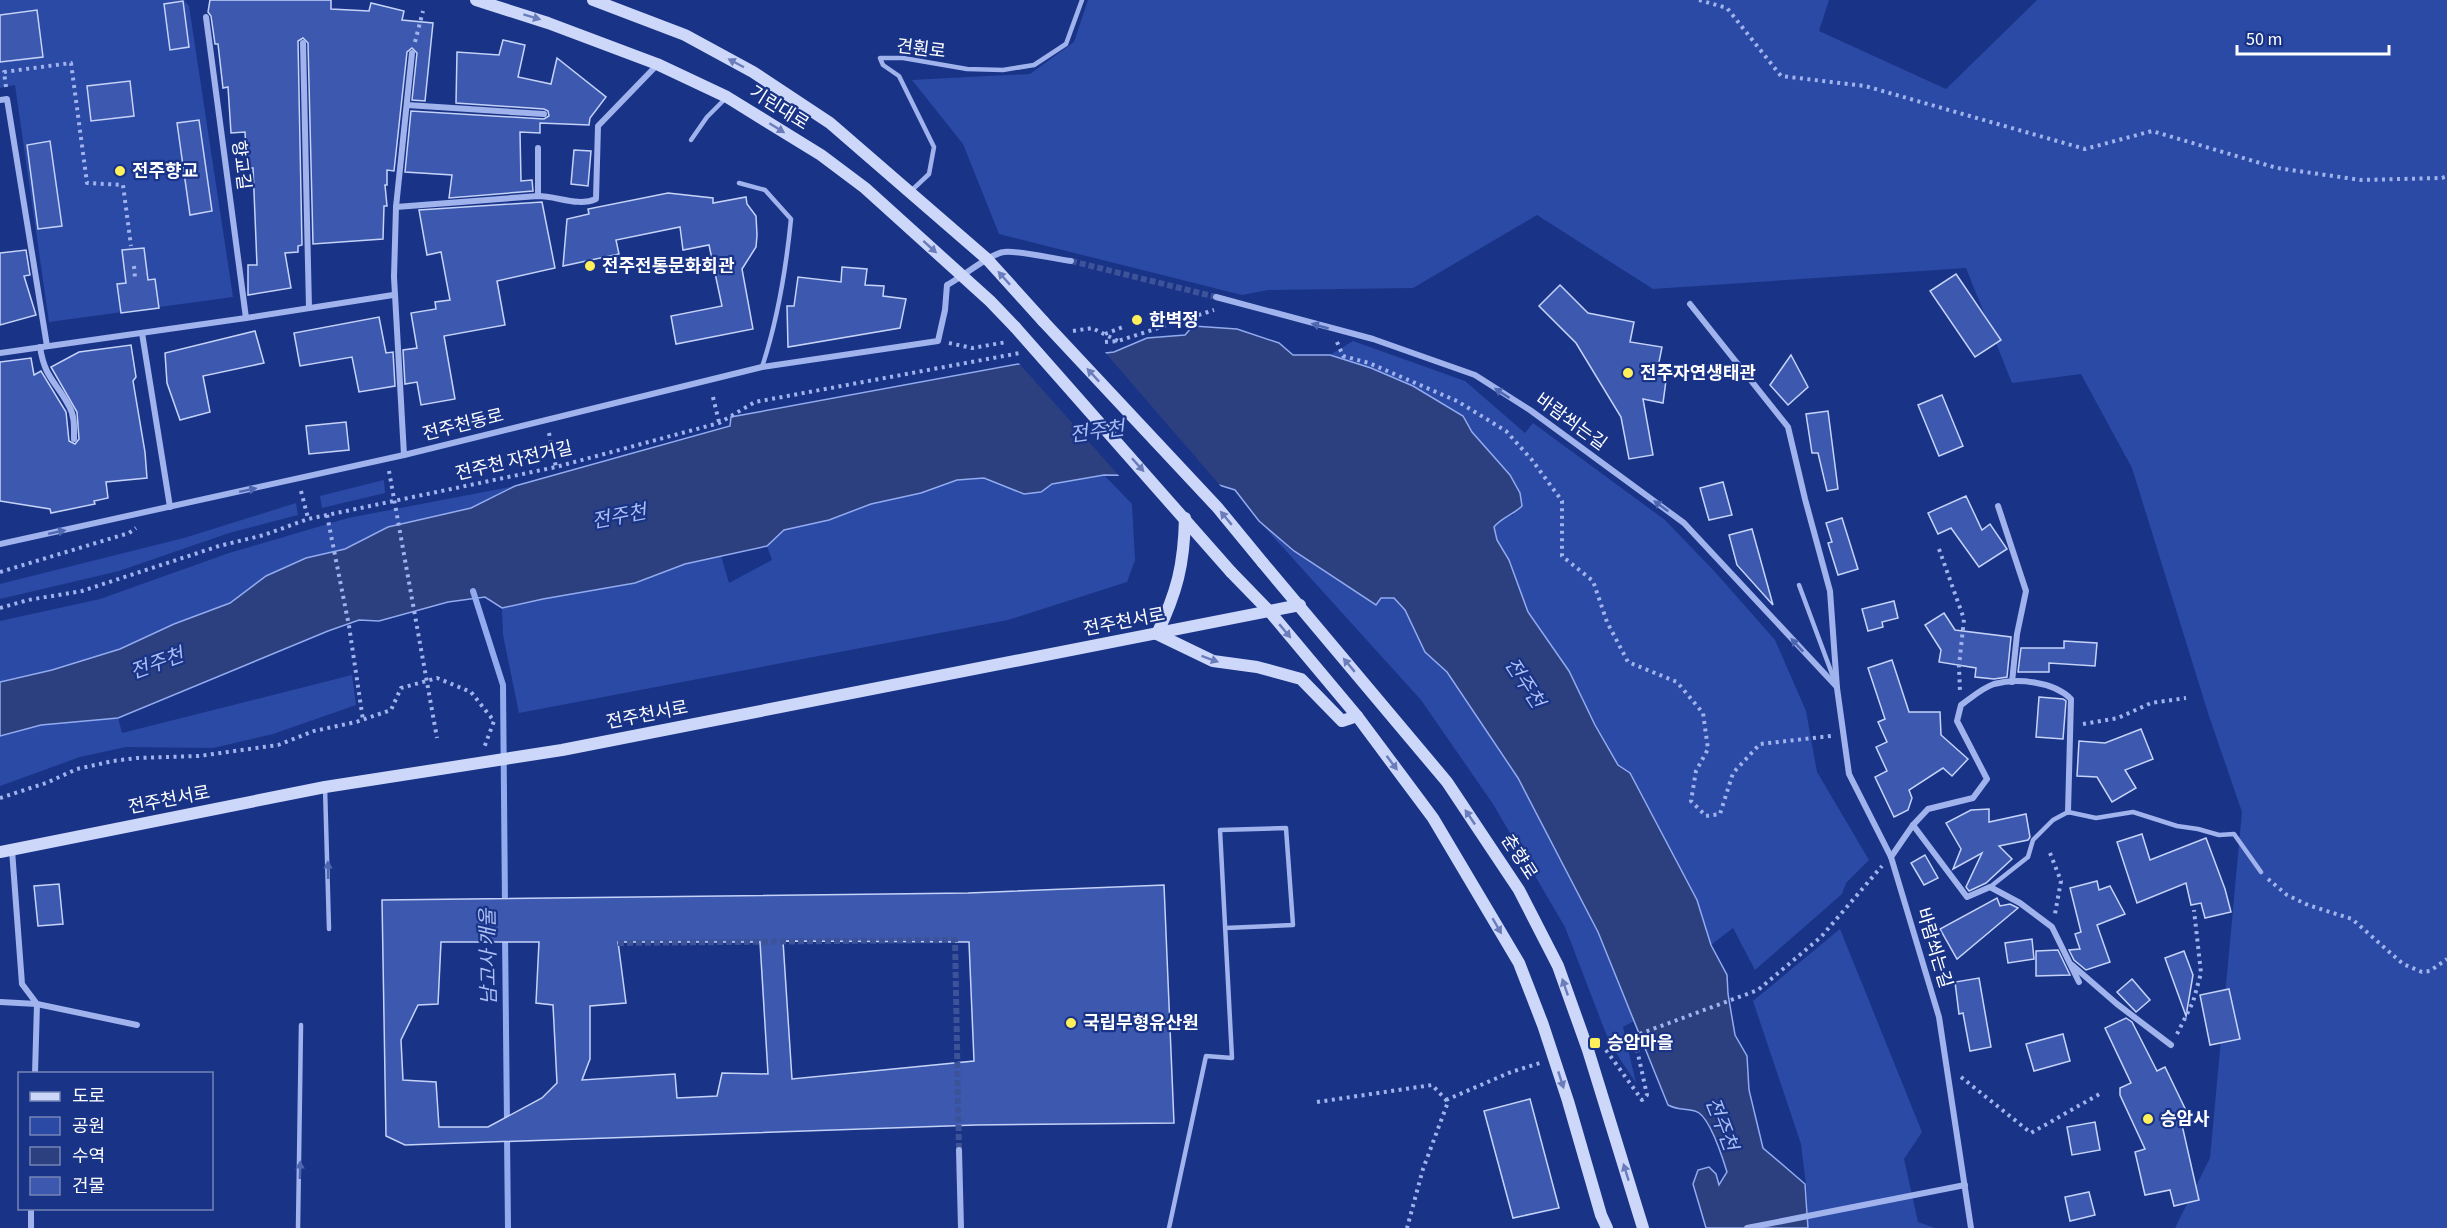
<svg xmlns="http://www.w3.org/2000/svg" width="2447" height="1228" font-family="'Source Sans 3','Noto Sans KR',sans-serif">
<rect width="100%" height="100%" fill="#193387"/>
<g fill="#2b4aa5">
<polygon points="0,0 184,0 189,6 233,297 49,322 15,85 0,88"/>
<polygon points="1088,0 1829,0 1819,31 1946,89 2037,0 2447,0 2447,1228 2175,1228 2210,1158 2242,812 2209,716 2132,468 2081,374 2012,383 1966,268 1653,289 1537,215 1413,288 1268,290 1242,295 999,234 963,144 912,80 1030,74 1074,42"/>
<polygon points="1353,341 1465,381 1525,433 1533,423 1665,520 1715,572 1775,640 1806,711 1817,772 1869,860 1846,883 1842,894 1755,970 1733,928 1711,945 1697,900 1630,773 1618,765 1595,725 1569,671 1528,612 1509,560 1497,540 1494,527 1501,519 1513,515 1510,475 1472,432 1463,416 1371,368 1330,355"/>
<polygon points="1104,475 1132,504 1135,560 1127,582 1008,620 519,713 503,635 502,608 543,599 635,583 685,564 721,556 729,583 772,560 767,546 784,530 829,520 871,504 921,493 957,480 984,478 1024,494 1041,492 1052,484"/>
<polygon points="384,480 385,493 322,508 320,496"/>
<polygon points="515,486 472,508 388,527 345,549 306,558 266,576 230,603 174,624 120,649 52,670 0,682 0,621 100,599 229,553 348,518"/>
<polygon points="296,503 298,515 229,533 119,571 0,599 0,584 184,538"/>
<polygon points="1259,521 1294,551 1377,605 1381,598 1394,598 1405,610 1425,652 1447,672 1518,778 1598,932 1634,1021 1623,1027 1636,1083 1610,1044 1565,927 1493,804 1421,700"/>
<polygon points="352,675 356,705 273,734 213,748 126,747 80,757 0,786 0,736 41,725 118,718 122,733"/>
<polygon points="1840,929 1922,1132 1904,1159 1918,1222 1935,1228 1808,1228 1807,1193 1801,1144 1753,1001"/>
</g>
<path fill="#2c3f7f" stroke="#92abef" stroke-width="1.5" d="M1193,326L1237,329L1279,343L1293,355H1330L1371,368L1413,386L1463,416L1472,432L1510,475L1520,493L1522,506C1513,515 1502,517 1494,527L1497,540L1509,560L1528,612L1569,671L1595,725L1618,765L1630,773L1697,900L1711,945L1727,975L1728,994L1735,1035L1747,1056L1749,1090L1763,1148L1805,1184L1808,1228H1706L1693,1184L1698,1170L1709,1167L1716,1174L1719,1185L1727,1172C1723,1159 1709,1114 1695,1111C1684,1108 1680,1111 1668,1105L1598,932L1518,778L1447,672L1425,652L1405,610L1394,598H1381L1376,605L1294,551L1259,521L1235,490L1190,476L1104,475L1052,484L1041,492L1024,494L984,478L957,480L921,493L871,504L829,520L784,530L767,546L685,564L635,583L543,599L502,608L485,597L448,602L379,621L359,620L328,631L118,718L41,725L0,736V682L52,670L120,649L174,624L230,603L266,576L306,558L345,549L388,527L471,508L515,486L730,426L731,417L1029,362L1114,352L1147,338L1185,335Z"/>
<polygon fill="#193387" points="1103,350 1224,490 1190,479 1121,478 1017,361"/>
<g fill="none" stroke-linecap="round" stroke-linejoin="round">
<g stroke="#92abef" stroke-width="6">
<polyline points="473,591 503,685 505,906"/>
<polyline points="505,935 507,1122"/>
<polyline points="507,1136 508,1228"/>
</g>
</g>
<g fill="#3d59af" stroke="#c5d3f9" stroke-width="1.5" fill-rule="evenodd">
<polygon points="210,0 331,0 331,9 369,11 371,3 404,11 402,20 433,23 425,101 412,100 417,53 412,48 407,52 394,171 387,170 387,185 385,185 387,206 384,206 383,239 313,244 308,43 303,38 298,41 302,245 298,246 298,252 285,253 291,288 248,295 248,265 257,265 253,168 247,168 245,132 231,133 228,87 223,88 218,44 215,44 211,16 208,12"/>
<polygon points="183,1 189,47 170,50 164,4"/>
<polygon points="37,10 43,57 0,62 0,15"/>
<polygon points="503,40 525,45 518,77 551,84 557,58 606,97 590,118 589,125 540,123 540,133 520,132 521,181 532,180 533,191 449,198 452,175 405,172 411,111 544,119 549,116 548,111 544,109 456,103 457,52 499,55"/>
<polygon points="130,81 134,116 91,121 87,86"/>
<polygon points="199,120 212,211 190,215 177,123"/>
<polygon points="50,141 62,226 38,229 27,145"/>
<polygon points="574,150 591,151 588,186 571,184"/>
<polygon points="668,193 713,198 713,203 746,197 747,204 756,216 757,235 756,247 742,269 753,329 676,344 671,316 722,306 709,245 683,250 680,227 616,240 619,254 563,266 567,219 589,214 588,209"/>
<polygon points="542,202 555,268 497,281 505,325 444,336 455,399 421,405 417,382 405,384 403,350 417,348 411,313 436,309 435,302 450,300 441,252 427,255 419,210"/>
<polygon points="144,248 148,280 155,279 159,308 121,313 117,284 126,283 122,250"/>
<polygon points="26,250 30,275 24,276 36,315 0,325 0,253"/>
<polygon points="842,267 867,269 865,285 884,286 883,296 906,299 900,328 788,347 787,306 794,306 798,277 841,282"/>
<polygon points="1956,274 2001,340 1975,357 1930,291"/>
<polygon points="1560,285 1588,313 1634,322 1630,342 1662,347 1657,372 1667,373 1663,403 1643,399 1653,455 1629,459 1621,417 1576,343 1539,306"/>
<polygon points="379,317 386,353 393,352 395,386 359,392 352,357 300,366 294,333"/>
<polygon points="255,331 264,363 203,376 210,412 180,420 167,383 165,353"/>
<polygon points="131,345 136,377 133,381 145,452 147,478 106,482 108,498 94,501 95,504 51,513 50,509 0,501 0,362 31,358 34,375 41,371 66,412 69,441 75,444 79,439 77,412 51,367 79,352"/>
<polygon points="1791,355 1808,387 1788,405 1770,385"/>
<polygon points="1942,395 1963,446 1939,456 1918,405"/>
<polygon points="1828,411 1838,489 1827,491 1818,453 1812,453 1806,414"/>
<polygon points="346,422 349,450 309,454 306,426"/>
<polygon points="1723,482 1732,515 1709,520 1700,488"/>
<polygon points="1966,496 1982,530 1990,524 2007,549 1979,567 1951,528 1938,534 1928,513"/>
<polygon points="1842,518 1858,569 1838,575 1828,543 1832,542 1826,523"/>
<polygon points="1752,529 1773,605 1737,565 1729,535"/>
<polygon points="1894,601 1898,618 1882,622 1883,627 1868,631 1862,609"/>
<polygon points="1944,613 1955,630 2011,637 2007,677 1994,679 1975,677 1976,668 1939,662 1941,650 1925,625"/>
<polygon points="2064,641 2097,643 2095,666 2049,663 2049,672 2018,672 2021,648 2064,648"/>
<polygon points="1892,660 1909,712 1940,712 1941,735 1968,759 1952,776 1943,768 1909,790 1912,798 1908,810 1894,817 1875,777 1887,771 1876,747 1887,742 1878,722 1885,719 1868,668"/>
<polygon points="2039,697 2063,699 2066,701 2063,739 2036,737"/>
<polygon points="2141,729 2153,759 2125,770 2136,788 2112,802 2097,777 2077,776 2079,741 2105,743"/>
<polygon points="1989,809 1989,822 2026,814 2030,837 2028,840 1999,846 2012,859 1986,883 1969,891 1966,887 1982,853 1953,869 1961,849 1946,823 1971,810"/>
<polygon points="2142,834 2150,860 2206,838 2225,889 2231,912 2205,918 2201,903 2191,905 2186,883 2137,903 2117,842"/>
<polygon points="1925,855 1938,878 1924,885 1911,863"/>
<polygon points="2097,881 2099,890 2110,886 2125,914 2097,925 2110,962 2086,970 2074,960 2069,950 2080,949 2075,934 2081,932 2070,888"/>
<polygon points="59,884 63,924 38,926 34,886"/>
<path d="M1164,885L1174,1123L976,1125L405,1145L386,1136L382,900L968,893ZM783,941L969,942L974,1061L792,1079ZM441,942H539L536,1003L553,1005L557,1083L542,1098L488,1127H439L436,1082L403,1080L401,1040L418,1005L438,1004ZM618,942H760L768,1074L722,1073L717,1096L677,1098L675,1074L582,1080L590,1059V1006L626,1003Z"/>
<polygon points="1997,898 2000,906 2010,904 2018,908 1957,959 1940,929"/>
<polygon points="2032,939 2034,959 2008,963 2005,943"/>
<polygon points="2058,950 2070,975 2036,976 2036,951"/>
<polygon points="2184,951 2193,975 2186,1016 2165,958"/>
<polygon points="1979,978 1991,1047 1970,1051 1963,1013 1959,1014 1955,982"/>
<polygon points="2132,979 2150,1000 2136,1012 2117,992"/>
<polygon points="2229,989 2240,1039 2210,1045 2200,995"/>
<polygon points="2126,1018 2132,1022 2157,1071 2165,1067 2191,1121 2182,1125 2199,1200 2174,1206 2170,1190 2145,1195 2135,1152 2145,1149 2120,1095 2120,1088 2131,1083 2105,1028"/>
<polygon points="2063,1034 2070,1061 2034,1071 2026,1044"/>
<polygon points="1530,1099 1559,1208 1513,1218 1484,1111"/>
<polygon points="2095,1122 2100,1150 2072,1155 2067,1127"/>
<polygon points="2089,1192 2095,1215 2070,1221 2065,1197"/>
</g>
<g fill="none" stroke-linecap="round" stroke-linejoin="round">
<g stroke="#3c5299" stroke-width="6" stroke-dasharray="6 3" stroke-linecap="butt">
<polyline points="1071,261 1216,297"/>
<polyline points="618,943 955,940 959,1150"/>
</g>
<g stroke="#a0b3ed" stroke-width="4" stroke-dasharray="3 4.5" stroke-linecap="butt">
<polyline points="1699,0 1727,8 1781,76 1865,86 2085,149 2152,131 2277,168 2361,180 2442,178 2447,176"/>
<polyline points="415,42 423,11"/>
<polyline points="6,87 4,72 71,63 87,183 123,185 131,246"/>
<polyline points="134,266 135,278"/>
<polyline points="1073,331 1092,328 1118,341"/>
<polyline points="1105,334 1123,327"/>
<polyline points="1105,342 1118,341 1214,310"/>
<polyline points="1337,342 1343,356 1369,363 1457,401 1506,431 1532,460 1562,501 1562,556 1593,581 1607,622 1628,662 1677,682 1703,713 1708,749 1696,771 1691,801 1706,816 1720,814 1733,773 1760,744 1831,736"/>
<polyline points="949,343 972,348 1007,342"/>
<polyline points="713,397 719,422"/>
<polyline points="549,433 556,467"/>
<polyline points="301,491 308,518"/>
<polyline points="327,515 349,626 363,720"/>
<polyline points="1939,549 1964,619 1959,666 1960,692"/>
<polyline points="0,572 129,533 136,528"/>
<polyline points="0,608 28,600 82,591 219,546 264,535 308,519 556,467 719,423 755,402 1020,353"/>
<polyline points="2083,724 2118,718 2151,703 2186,698"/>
<polyline points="0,798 46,783 77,769 113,761 137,758 199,756 278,745 314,731 356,722 391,710 401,688 437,678 471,692 494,721 484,748"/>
<polyline points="2050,853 2061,881 2055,914"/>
<polyline points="2268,879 2287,895 2308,905 2352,919 2403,964 2422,972 2430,971 2447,959"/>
<polyline points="2177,1034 2193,1002 2201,973 2194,910"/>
<polyline points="1606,1050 1642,1100 1647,1095 1634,1036 1758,990 1821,937 1882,866"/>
<polyline points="1961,1077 2031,1133 2103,1092"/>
<polyline points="1446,1100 1511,1072 1540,1063"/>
<polyline points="1317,1102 1432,1085 1448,1102 1423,1169 1407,1228"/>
</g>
<g stroke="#a0b3ed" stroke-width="4.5">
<polyline points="691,140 707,117 725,99"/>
<path d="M739,183L765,190L791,219C786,269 778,319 762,367"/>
<polyline points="911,191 929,174 934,147 899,76 883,65 880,58 903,58 967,69 1003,70 1034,65 1066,44 1082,0"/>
<polyline points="1799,585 1835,682"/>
<polyline points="325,787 329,929"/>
<polyline points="1990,887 2028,857 2033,840 2053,820 2068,812 2096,818 2133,812 2177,826 2198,829 2219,835 2234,834 2261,872"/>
<polyline points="298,1228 301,1025"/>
<polyline points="1169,1228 1206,1056 1232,1058 1220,830 1286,828 1293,925 1225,928"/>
</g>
<g stroke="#a0b3ed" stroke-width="6">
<polyline points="303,43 309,308"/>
<polyline points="0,100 7,99 47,346"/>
<polyline points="407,105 544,114"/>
<polyline points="538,148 538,196"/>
<path d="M396,207L538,196C557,196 578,207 596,199L598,126L657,65"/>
<polyline points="1216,297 1373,339 1475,375 1530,410 1684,523 1837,687"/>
<polyline points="1690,304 1788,427 1805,499 1830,591 1837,688 1849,774 1891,857 1939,1017 1971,1228"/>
<polyline points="246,318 393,295"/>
<polyline points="142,333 170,507"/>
<path d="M40,347C45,379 56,381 69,406C75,416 74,428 74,439"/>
<polyline points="0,353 246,318 206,17"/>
<polyline points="404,455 394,277 396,207 412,53"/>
<polyline points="1998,506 2026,591 2017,634 2012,682"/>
<path d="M0,544L404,455L762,367L938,341L945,310L947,285C961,278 991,253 1004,252C1018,250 1055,259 1071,261"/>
<polyline points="1913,825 1967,897 1990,887 2020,903 2052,927 2079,982"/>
<polyline points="12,850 22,984 37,1004 35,1074"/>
<path d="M1891,857L1913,825L1928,809L1973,798L1987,779L1957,721L1961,705C1971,698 1982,688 1994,684C2017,678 2053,681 2071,699L2068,812"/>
<polyline points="2072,965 2117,1004 2171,1045"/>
<polyline points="0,1002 37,1004 137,1025"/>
<polyline points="959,1150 961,1228"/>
<polyline points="31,1228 31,1208"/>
<polyline points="1747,1228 1965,1185"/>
</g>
<g stroke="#ccd7f9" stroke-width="12">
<polyline points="476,0 548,23 657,64 727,97 821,155 865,188 990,301 1015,327"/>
<polyline points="593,0 685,35 753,72 830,123 987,259 1043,321"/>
<polyline points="1263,563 1447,782 1519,890 1558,966 1588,1050 1643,1228"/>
<polyline points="1231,572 1270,612 1357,716 1433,818 1519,963 1543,1025 1568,1101 1601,1215 1607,1228"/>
<polyline points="1157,634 1213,661 1257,667 1301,679 1342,721 1357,716"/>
<path d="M1157,634C1177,592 1184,565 1185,518"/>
<polyline points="0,852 325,787 562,750 1300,605"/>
</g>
<polyline stroke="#a0b3ed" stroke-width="4" stroke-dasharray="3 4.5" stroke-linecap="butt" points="389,471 437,738"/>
<g stroke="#ccd7f9" stroke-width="12">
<polyline points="1043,321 1217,507 1263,563"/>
<polyline points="1015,327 1231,572"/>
</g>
</g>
<defs><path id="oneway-solid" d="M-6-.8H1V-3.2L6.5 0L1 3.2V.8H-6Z" transform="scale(1.5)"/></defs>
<g fill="#6a7dba">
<use href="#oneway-solid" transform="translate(532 17) rotate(17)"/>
<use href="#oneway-solid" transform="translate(736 63) rotate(-152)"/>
<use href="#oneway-solid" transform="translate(777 128) rotate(32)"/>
<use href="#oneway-solid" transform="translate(930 247) rotate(42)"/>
<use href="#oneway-solid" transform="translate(1004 278) rotate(-132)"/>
<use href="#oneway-solid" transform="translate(1093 375) rotate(-133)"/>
<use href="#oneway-solid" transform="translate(1138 465) rotate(48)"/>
<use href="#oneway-solid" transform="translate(1226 518) rotate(-130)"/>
<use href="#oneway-solid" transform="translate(1285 631) rotate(50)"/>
<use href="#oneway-solid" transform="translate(1210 659) rotate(20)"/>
<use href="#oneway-solid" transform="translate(1349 665) rotate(-130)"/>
<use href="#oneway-solid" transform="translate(1392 763) rotate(53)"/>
<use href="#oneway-solid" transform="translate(1470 817) rotate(-124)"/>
<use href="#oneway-solid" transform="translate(1497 926) rotate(60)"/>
<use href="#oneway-solid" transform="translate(1565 987) rotate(-109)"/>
<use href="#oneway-solid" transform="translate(1561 1080) rotate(72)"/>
<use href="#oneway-solid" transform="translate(1626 1172) rotate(-107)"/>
</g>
<g fill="#4f66b0">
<use href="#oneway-solid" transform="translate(1320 326) rotate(-164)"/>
<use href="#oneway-solid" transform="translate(1502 393) rotate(-147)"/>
<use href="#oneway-solid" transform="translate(248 490) rotate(-12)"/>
<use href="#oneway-solid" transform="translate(1661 506) rotate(-144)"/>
<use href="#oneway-solid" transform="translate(57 532) rotate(-12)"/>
<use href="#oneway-solid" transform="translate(1797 645) rotate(-133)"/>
<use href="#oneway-solid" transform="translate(328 870) rotate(-91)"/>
<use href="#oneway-solid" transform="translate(300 1170) rotate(-89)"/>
</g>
<g fill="#fff05c" stroke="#193387" stroke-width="2">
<circle cx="120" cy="171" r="6"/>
<circle cx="590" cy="266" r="6"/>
<circle cx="1137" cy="320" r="6"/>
<circle cx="1628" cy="373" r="6"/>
<circle cx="1071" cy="1023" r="6"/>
<rect x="1589" y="1037" width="12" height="12" rx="3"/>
<circle cx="2148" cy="1119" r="6"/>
</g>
<g text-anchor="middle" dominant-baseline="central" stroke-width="4.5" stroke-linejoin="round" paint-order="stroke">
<g font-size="18" fill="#fff" stroke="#193387">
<text transform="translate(921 49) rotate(7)">견훤로</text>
<text transform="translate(779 108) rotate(32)">기린대로</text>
<text transform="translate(241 165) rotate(83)">향교길</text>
<text transform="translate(1571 422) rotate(36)">바람쐬는길</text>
<text transform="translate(463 425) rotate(-14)">전주천동로</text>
<text transform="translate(514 461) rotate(-13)">전주천 자전거길</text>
<text transform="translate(1124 622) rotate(-11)">전주천서로</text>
<text transform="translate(647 715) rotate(-11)">전주천서로</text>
<text transform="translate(169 800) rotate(-11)">전주천서로</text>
<text transform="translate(1519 857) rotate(57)">춘향로</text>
<text transform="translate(1934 948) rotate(73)">바람쐬는길</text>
</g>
<g font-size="18" font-weight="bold" fill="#fff" stroke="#193387" text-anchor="start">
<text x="132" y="171">전주향교</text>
<text x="602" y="266">전주전통문화회관</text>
<text x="1149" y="320">한벽정</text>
<text x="1640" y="373">전주자연생태관</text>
<text x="1083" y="1023">국립무형유산원</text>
<text x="1607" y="1043">승암마을</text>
<text x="2160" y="1119">승암사</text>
</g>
<g font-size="20" font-style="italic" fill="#abbef4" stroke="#193387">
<text transform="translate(1097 432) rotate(-8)">전주천</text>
<text transform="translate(619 517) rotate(-11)">전주천</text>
<text transform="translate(157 664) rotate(-20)">전주천</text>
<text transform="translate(1524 683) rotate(57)">전주천</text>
<text transform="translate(489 957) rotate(-91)">남고사 개울</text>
<text transform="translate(1721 1124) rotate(69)">전주천</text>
</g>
</g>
<rect x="18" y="1072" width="195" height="138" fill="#193387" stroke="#7585b7" stroke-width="1.5"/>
<rect x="30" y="1092" width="30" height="9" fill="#ccd7f9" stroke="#7585b7" stroke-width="1.5"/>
<text x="72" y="1102" font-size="18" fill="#ffffff">도로</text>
<rect x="30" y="1117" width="30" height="18" fill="#2b4aa5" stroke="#7585b7" stroke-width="1.5"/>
<text x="72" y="1132" font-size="18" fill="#ffffff">공원</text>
<rect x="30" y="1147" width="30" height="18" fill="#2c3f7f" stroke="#7585b7" stroke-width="1.5"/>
<text x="72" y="1162" font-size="18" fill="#ffffff">수역</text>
<rect x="30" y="1177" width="30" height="18" fill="#3d59af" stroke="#7585b7" stroke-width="1.5"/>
<text x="72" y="1192" font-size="18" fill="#ffffff">건물</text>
<path d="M2237 45v9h152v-9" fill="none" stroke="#ffffff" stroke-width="3"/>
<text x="2246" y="45" font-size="18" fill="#ffffff" stroke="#193387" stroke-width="4.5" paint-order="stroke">50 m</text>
</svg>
